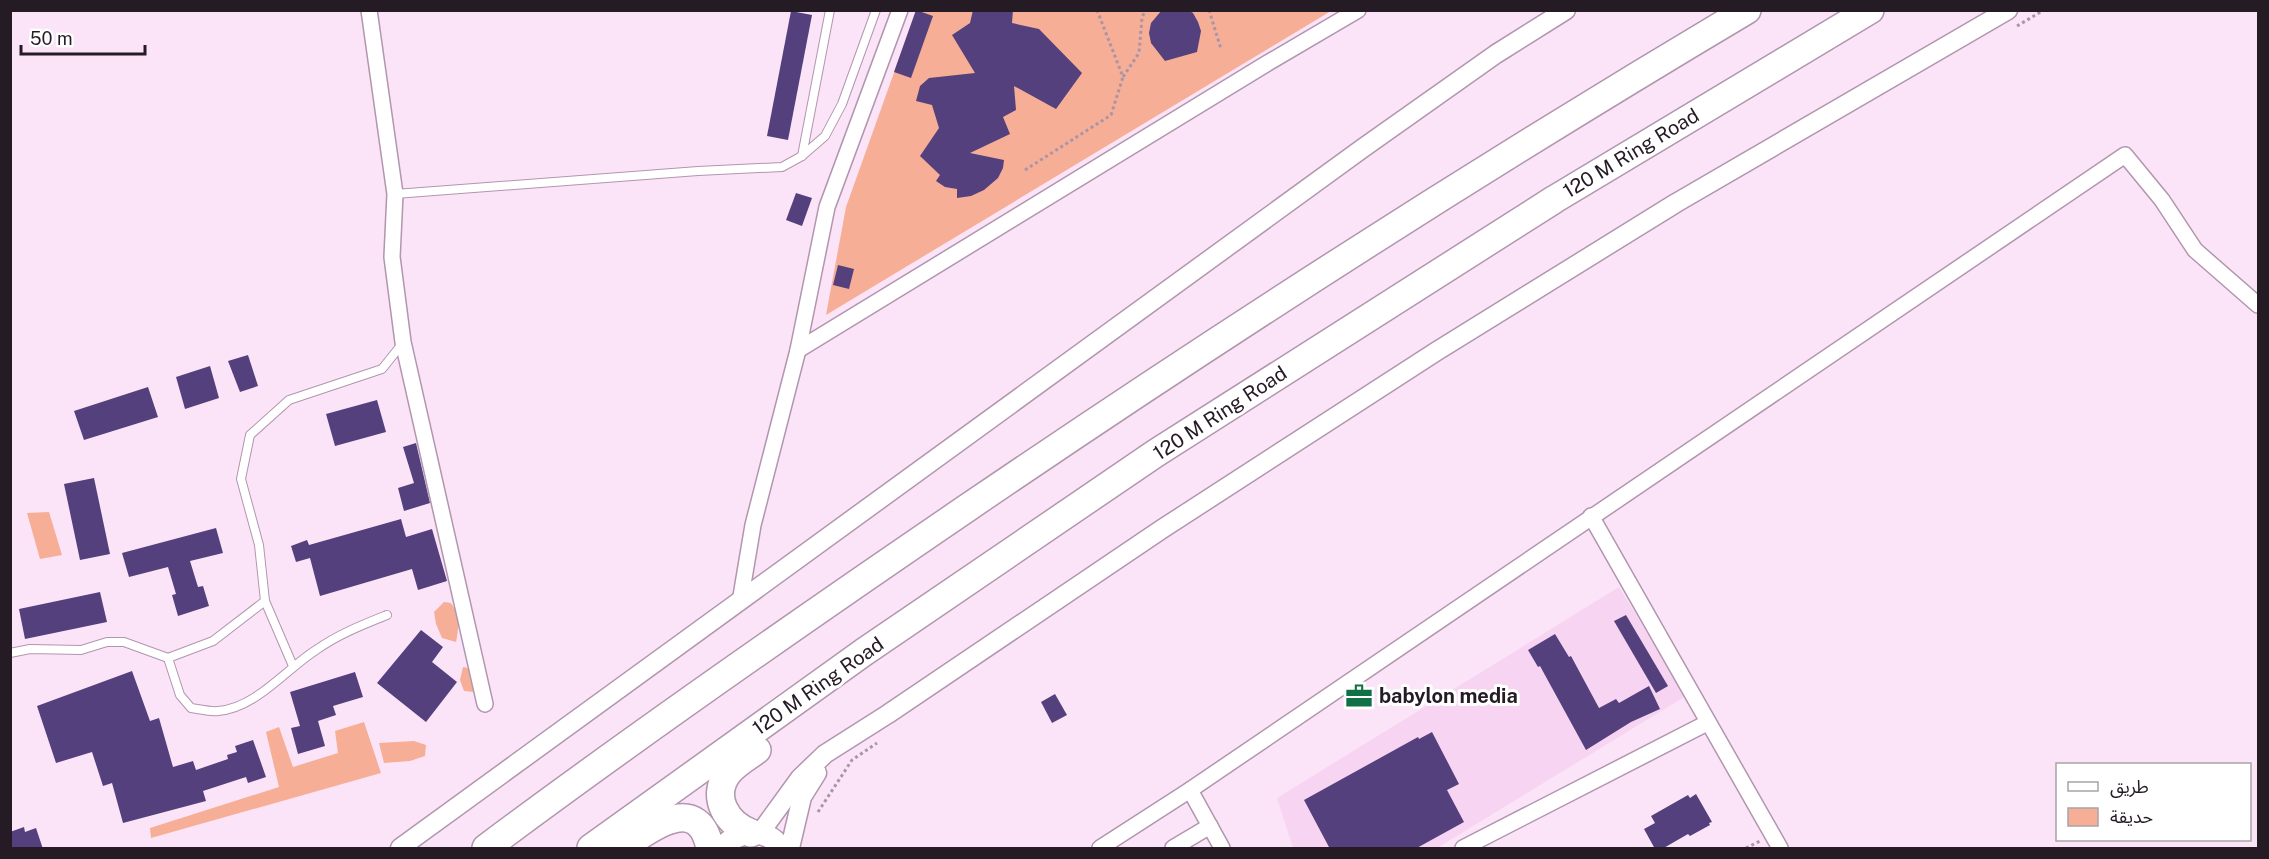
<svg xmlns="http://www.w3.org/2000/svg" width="2269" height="859" font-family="'Public Sans','Noto Sans Arabic',sans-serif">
<rect width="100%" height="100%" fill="#fce4f8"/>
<polygon fill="#f8d4f3" points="1619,587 1686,696 1437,848 1293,848 1277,798"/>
<g fill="#f7ae96">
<polygon points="916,11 1331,11 826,315 846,207"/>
<polygon points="49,512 62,555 40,559 27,513"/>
<path d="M444,602L451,603C460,616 459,627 456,642L442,638L436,624L434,612Z"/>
<polygon points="463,667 473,669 476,683 474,692 464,691 460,680"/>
<polygon points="364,722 381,773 151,838 150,828 279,787 266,732 279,727 293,767 338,753 335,731"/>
<polygon points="414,741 426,745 425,756 410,761 384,763 379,743"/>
</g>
<g fill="#53407d">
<polygon points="916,10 933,16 911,78 894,72"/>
<polygon points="973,10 1013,10 1012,23 1039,29 1082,73 1056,109 1014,86 1016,110 1003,117 1010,134 970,153 1004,160 1003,168 998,178 984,190 971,196 957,198 957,189 945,187 936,181 940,175 920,156 939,128 932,105 916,101 920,86 929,78 975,73 952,35 970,23"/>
<polygon points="1162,10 1188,10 1193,13 1198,22 1201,31 1197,52 1165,61 1151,43 1149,33 1151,23"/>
<polygon points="791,11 812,15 788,140 767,136"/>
<polygon points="796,193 812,198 802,226 786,220"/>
<polygon points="838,265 854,269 849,289 833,285"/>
<polygon points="248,355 258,386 240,392 228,361"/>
<polygon points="210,366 219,398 185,409 176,377"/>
<polygon points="148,387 158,417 84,440 74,411"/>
<polygon points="377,400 386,432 335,446 326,414"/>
<polygon points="416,443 430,503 404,511 398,488 414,483 403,447"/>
<polygon points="94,478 110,554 80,560 64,484"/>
<polygon points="401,519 406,537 432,529 447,581 418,590 412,569 320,596 310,558 296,562 291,546 307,540 309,545"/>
<polygon points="216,528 223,553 190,561 198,587 203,586 209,606 178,616 172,595 176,594 168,567 129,577 122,553"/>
<polygon points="100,592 107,622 25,639 19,609"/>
<polygon points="1626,615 1668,686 1656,693 1614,621"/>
<polygon points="421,630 443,647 432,662 457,682 426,722 377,683"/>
<polygon points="1555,634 1569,657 1571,656 1599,708 1616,699 1619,703 1649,686 1660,709 1631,722 1586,750 1540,666 1538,667 1528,650"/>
<polygon points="132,671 150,721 159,718 173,767 193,761 196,770 228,759 227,755 237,752 235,746 253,740 266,777 248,783 246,777 203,791 206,801 123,823 112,783 103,786 92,752 56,763 37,706"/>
<polygon points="355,672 363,697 333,706 336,715 318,721 325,746 298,754 291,728 300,726 290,692"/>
<polygon points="1055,694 1067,715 1052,723 1041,702"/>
<polygon points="1432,732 1459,784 1447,790 1464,822 1415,849 1330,849 1304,800 1418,737 1419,739"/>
<polygon points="1696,794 1712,822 1709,823 1710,825 1690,836 1688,834 1662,849 1655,849 1644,829 1655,823 1651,816 1688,795 1690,798"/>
<polygon points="24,827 25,832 36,828 43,849 10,849 10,832"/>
</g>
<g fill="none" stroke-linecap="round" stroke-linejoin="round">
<defs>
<g id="service">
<polyline points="802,156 830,10"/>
<polyline points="395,194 698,171 782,167 802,156 825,136 842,104 876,10"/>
<polyline points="265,601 293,666"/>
<path d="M387,615C362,625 339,634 316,650C286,669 256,708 218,711C210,712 199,709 191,708L180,695L168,658L213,641L265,601L259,545L241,479L250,435L289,400L382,369L402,344"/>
<polyline points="10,653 30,649 81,650 107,642 124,642 168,658"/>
</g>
<g id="minor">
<polyline points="369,10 395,194 392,257 403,342 485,704"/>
<polyline points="798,350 1266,64 1358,10"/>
<polyline points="1591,516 1780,848"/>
<polyline points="740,602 753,525 798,350 827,207 900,10"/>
<polyline points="1190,790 1222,848"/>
<polyline points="1100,848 1190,790 2125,155 2162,200 2195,250 2258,305"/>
<polyline points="1173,848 1210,826"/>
<polyline points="1463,848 1707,723"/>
</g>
<g id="tertiary">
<polyline points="760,833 800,778 825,754 888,714 1162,529 1437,351 1676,203 2008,10"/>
<polyline points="400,848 1363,148 1496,54 1566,10"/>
<polyline points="790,848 802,797 817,773"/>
</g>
<path id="secondary" d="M722,848C738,830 766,826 781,848"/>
<g id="motorway">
<path d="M751,833C727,824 710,797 728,773C735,764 747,757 757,750"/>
<path d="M629,843C656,824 699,795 710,848"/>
<path d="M486,848C644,730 807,617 970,506C1224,333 1483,167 1747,10"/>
<polyline points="591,848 864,652 1156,453 1555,199 1870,10"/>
</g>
</defs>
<use href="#service" stroke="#b196ae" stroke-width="10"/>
<use href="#minor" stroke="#b196ae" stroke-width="18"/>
<use href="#tertiary" stroke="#b196ae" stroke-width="21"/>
<use href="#secondary" stroke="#b196ae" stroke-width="24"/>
<use href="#motorway" stroke="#b196ae" stroke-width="30"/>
<g stroke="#a895a5" stroke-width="3" stroke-dasharray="3 3" stroke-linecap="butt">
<polyline points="1097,10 1123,77 1139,53 1142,18 1145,10"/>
<polyline points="1209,10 1221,49"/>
<polyline points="2017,26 2044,10"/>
<polyline points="1025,170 1111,115 1123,77"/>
<polyline points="818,812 852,760 877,743"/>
<polyline points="1746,848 1760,841"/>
</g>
<use href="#service" stroke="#fff" stroke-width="8"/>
<use href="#minor" stroke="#fff" stroke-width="15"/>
<use href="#tertiary" stroke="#fff" stroke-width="18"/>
<use href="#secondary" stroke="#fff" stroke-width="21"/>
<use href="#motorway" stroke="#fff" stroke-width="27"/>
</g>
<defs>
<symbol id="office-bare" viewBox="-9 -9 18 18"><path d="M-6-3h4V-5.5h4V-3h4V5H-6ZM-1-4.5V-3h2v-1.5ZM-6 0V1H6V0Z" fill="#107146" stroke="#fff" stroke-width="2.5" paint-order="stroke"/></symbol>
</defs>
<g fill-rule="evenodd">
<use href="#office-bare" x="1340" y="677" width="38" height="38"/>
</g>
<g text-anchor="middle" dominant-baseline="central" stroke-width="6" stroke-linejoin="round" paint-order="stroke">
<g font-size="20" fill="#251b24" stroke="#fff">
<text transform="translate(1631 153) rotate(-31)">120 M Ring Road</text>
<text transform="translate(1220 413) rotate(-33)">120 M Ring Road</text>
<text transform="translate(818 686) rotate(-35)">120 M Ring Road</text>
</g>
<g font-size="20" font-weight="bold" fill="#251b24" stroke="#fff" text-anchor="start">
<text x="1379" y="696">babylon media</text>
</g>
</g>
<rect width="2269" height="859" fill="none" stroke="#251b24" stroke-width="24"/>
<rect x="2056" y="763" width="195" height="78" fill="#ffffff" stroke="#a8a4a7" stroke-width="1.5"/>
<rect x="2068" y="782" width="30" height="9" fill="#ffffff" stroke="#a8a4a7" stroke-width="1.5"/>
<text x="2110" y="793" font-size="18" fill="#251b24">طريق</text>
<rect x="2068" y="808" width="30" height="18" fill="#f7ae96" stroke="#a8a4a7" stroke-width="1.5"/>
<text x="2110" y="823" font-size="18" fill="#251b24">حديقة</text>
<path d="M21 45v9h124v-9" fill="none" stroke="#251b24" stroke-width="3"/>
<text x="30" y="45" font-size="18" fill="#251b24" stroke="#ffffff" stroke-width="4.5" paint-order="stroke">50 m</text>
</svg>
